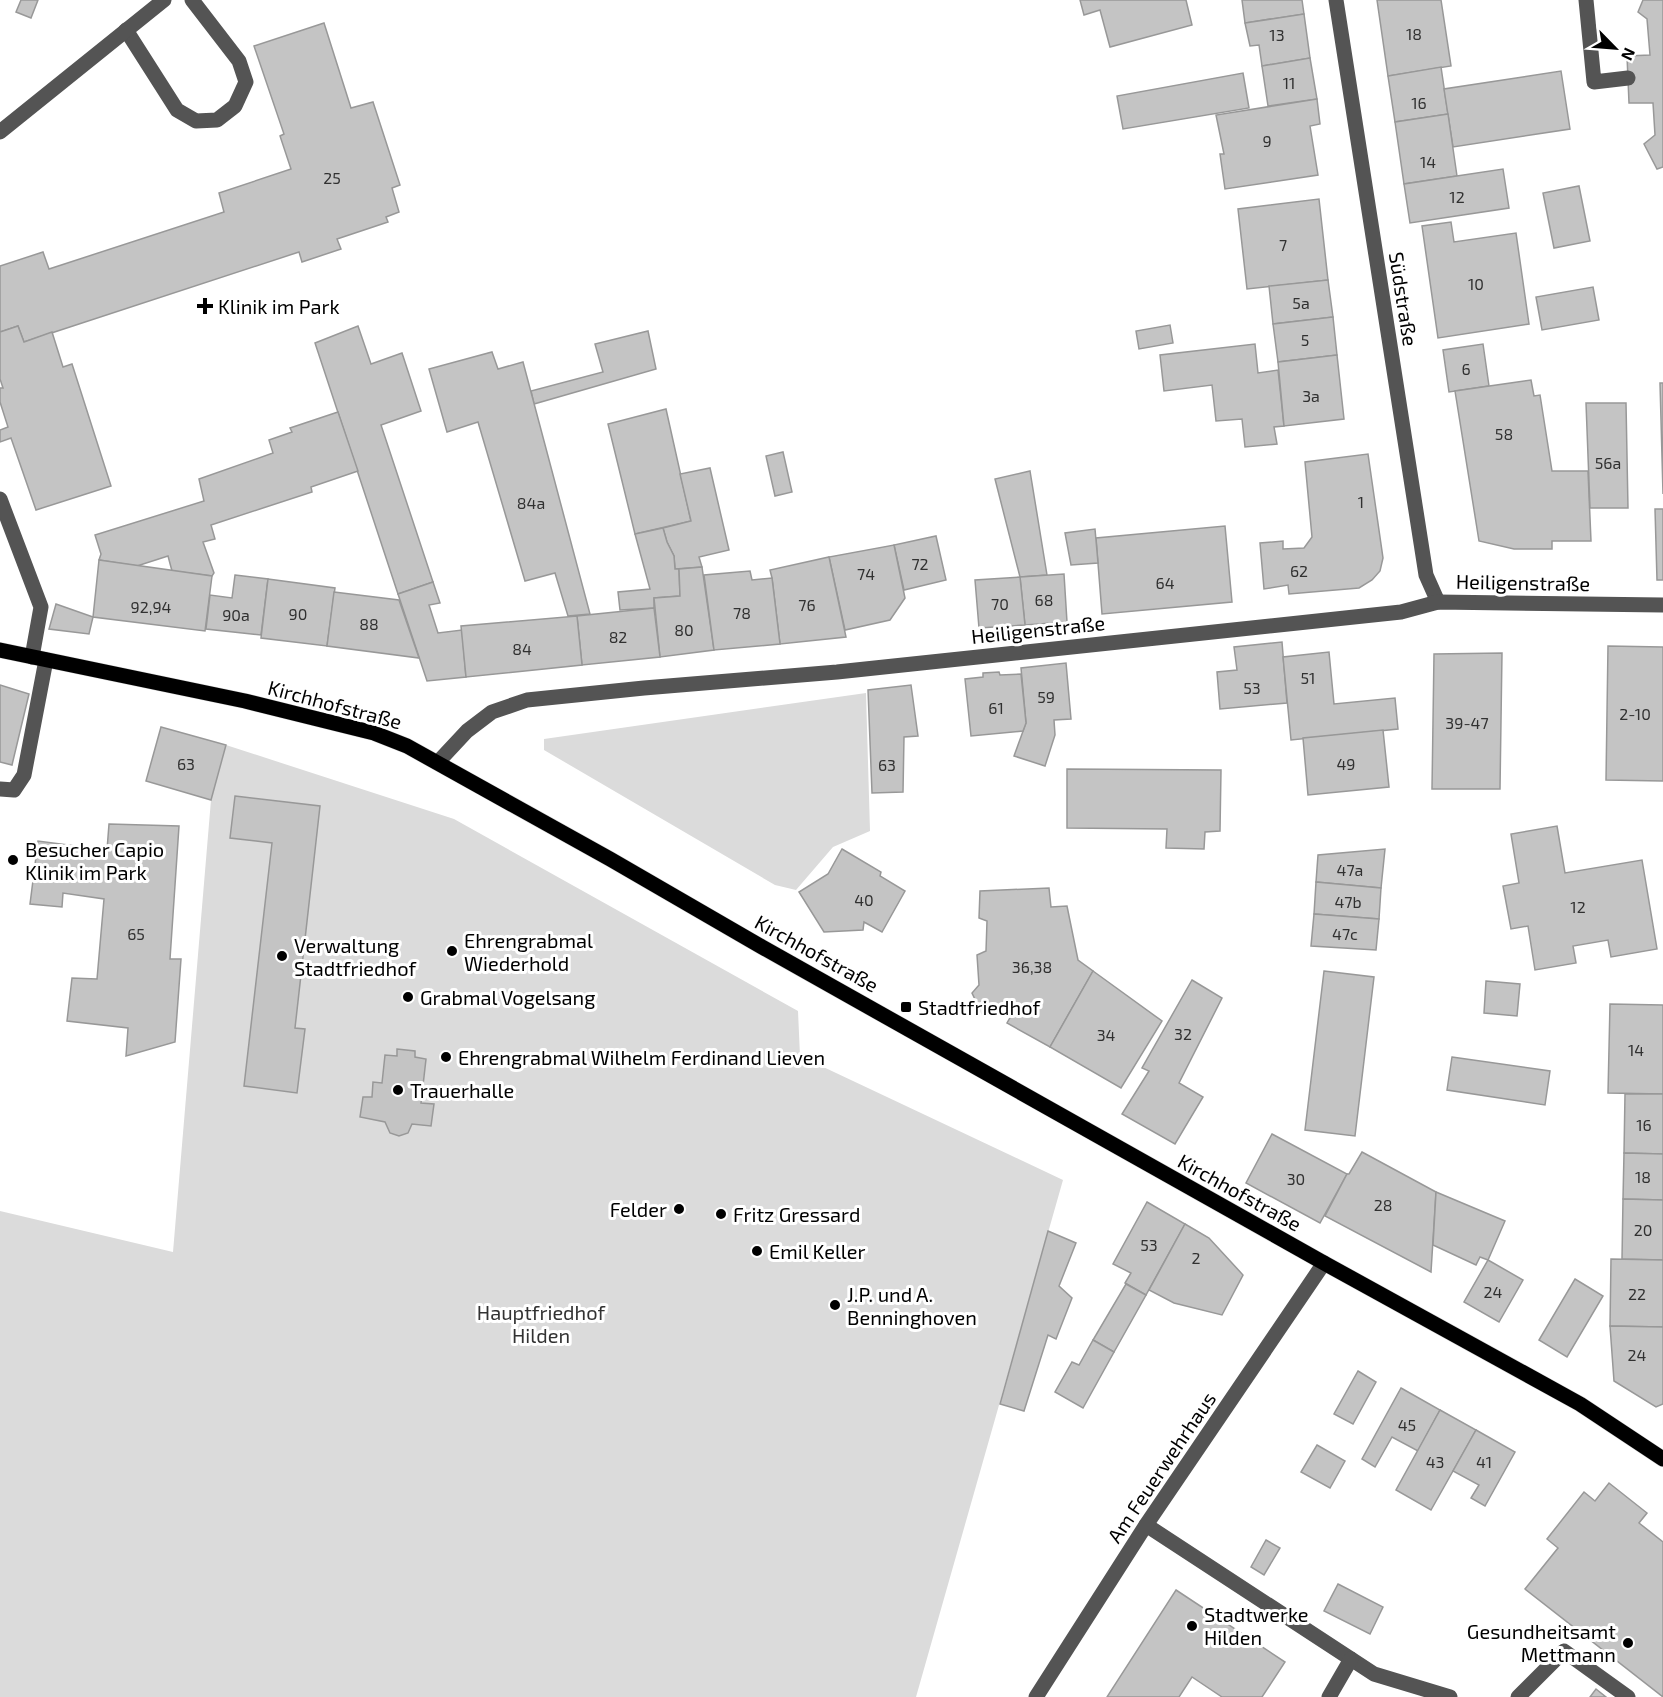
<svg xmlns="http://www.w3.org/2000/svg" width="1663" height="1697" font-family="'Exo 2',sans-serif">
<rect width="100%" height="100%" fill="#fff"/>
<g fill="#dbdbdb">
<polygon points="866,693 870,831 833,847 796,890 775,885 544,750 544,739"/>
<polygon points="226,745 454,819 798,1011 800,1056 1063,1180 916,1697 0,1697 0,1211 173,1252 211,800"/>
</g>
<g fill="#c4c4c4" stroke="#989898" stroke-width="1.5">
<polygon points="21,0 38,0 31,18 16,12"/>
<polygon points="1080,0 1186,0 1192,25 1110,47 1100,10 1084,15"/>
<polygon points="1242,0 1302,0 1304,14 1245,23"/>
<polygon points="1377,0 1441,0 1451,66 1388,76"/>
<polygon points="1643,0 1663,0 1663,167 1657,169 1644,144 1655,135 1653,103 1629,103 1627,56 1650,55 1647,19 1638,12"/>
<polygon points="1304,14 1310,58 1262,66 1259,45 1250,46 1245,23"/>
<polygon points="324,23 351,108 373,102 400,185 392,188 399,212 386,217 388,222 337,239 341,249 302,262 299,252 24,342 18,326 0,332 0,266 43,252 49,269 224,212 219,193 291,169 280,136 284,134 254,46"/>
<polygon points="1310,58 1317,99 1268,106 1262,66"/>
<polygon points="1441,67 1448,114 1395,122 1388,76"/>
<polygon points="1561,71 1570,129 1453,147 1444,89"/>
<polygon points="1243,73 1249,108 1123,129 1117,96"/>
<polygon points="1317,99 1320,124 1310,126 1318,175 1225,189 1220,154 1224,154 1216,115"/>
<polygon points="1448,114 1457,176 1404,184 1395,122"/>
<polygon points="1503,169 1509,208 1410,223 1404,184"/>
<polygon points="1579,186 1590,241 1554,248 1543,193"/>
<polygon points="1319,199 1328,280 1247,289 1238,209"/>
<polygon points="1451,222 1454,242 1516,233 1529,324 1438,338 1422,226"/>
<polygon points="1328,280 1333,317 1273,324 1269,286"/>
<polygon points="1593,287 1599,320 1542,330 1536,297"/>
<polygon points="1333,317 1337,355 1278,362 1273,324"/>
<polygon points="1170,325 1173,343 1139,349 1136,331"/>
<polygon points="18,326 24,342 52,332 63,367 72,364 111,486 36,510 11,438 0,442 0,430 8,427 0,402 0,388 3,388 0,379 0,332"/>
<polygon points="358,326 371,364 402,353 421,411 381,425 433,582 398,594 315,343"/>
<polygon points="648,331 656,369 534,404 531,391 603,372 595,344"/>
<polygon points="1255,344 1258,373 1278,370 1284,426 1274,427 1277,444 1245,447 1242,419 1216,421 1212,385 1164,391 1160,355"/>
<polygon points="1483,344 1489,386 1449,392 1443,350"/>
<polygon points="492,352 498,369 523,362 590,614 568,616 555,573 525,581 478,422 447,432 429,369"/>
<polygon points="1337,355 1344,419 1284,426 1278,362"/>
<polygon points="1531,380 1534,396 1540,395 1552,471 1588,471 1591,541 1552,541 1552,549 1514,549 1479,541 1455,391"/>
<polygon points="1660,383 1663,383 1663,494"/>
<polygon points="1586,403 1626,403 1628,508 1590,508"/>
<polygon points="666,409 691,521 635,534 608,424"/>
<polygon points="338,412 358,471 311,487 312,492 211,525 215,539 203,542 214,573 212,576 172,571 168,556 137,566 99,560 101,554 95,535 204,501 199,479 273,453 269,440 292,432 290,428"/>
<polygon points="783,452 792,492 775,496 766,456"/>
<polygon points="1368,454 1383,558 1380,571 1372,580 1359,588 1289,594 1288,585 1264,589 1260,543 1283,541 1283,549 1304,548 1312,537 1305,462"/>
<polygon points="710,468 729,550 699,557 702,567 675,569 674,556 667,542 663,528 691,521 680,474"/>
<polygon points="1030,471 1047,575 1020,577 995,479"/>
<polygon points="1655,509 1663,509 1663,580 1657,580"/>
<polygon points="1225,526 1232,602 1102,614 1096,538"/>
<polygon points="663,528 667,542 674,556 675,569 679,569 680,596 654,598 654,608 620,610 618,592 650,589 635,534"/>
<polygon points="1095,529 1098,563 1071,565 1065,533"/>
<polygon points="936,536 946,580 904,590 894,545"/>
<polygon points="894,545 905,598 890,620 845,630 829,557"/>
<polygon points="829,557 846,637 780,644 772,578 770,570"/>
<polygon points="99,560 212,576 205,631 93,617"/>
<polygon points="702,567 714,650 660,657 654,598 680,596 679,569"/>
<polygon points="750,571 752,580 772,578 780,644 714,650 704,575"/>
<polygon points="1064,574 1067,622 1025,625 1020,577"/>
<polygon points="235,575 268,579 261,635 206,629 210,595 232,598"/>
<polygon points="1020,577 1025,625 979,628 975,580"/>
<polygon points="268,579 335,588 327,646 261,638"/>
<polygon points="433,582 440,603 429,605 438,633 462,630 466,677 427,681 398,594"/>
<polygon points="334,592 399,600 419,658 327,646"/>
<polygon points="56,604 93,617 89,634 49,629"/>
<polygon points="654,608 660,657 582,665 577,616"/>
<polygon points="577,616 582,665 466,677 461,626"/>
<polygon points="1282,642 1287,703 1220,709 1217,672 1237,670 1234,647"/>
<polygon points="1608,646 1663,647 1663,781 1606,780"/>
<polygon points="1329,652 1334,704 1395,698 1398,729 1291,740 1283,657"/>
<polygon points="1502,653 1500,789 1432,789 1434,654"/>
<polygon points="1066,663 1071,719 1054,720 1055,735 1045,766 1014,756 1026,723 1021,668"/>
<polygon points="999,672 1000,675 1021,674 1026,723 1023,731 971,736 965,679 983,677 983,673"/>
<polygon points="0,685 29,694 12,765 0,762"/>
<polygon points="911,685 918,736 904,737 903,792 872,793 868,690"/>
<polygon points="161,727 226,745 211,800 146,781"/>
<polygon points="1383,730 1389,787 1308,795 1303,738"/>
<polygon points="1067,769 1221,770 1220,831 1205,832 1204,849 1166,848 1167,829 1067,828"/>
<polygon points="235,796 320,806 295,1028 305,1029 297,1093 244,1086 272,843 230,838"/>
<polygon points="109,824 179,826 170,959 181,959 175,1042 126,1056 128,1028 67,1021 72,978 97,979 104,899 63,893 62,907 30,904 38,841 107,850"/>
<polygon points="1557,826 1565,873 1642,860 1657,949 1611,957 1608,940 1573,946 1576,963 1535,970 1528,926 1511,929 1503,886 1519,883 1511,834"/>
<polygon points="842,849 881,872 880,876 905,891 882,932 864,922 863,930 824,932 799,892 828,874"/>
<polygon points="1385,849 1381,888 1316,882 1318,855"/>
<polygon points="1316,882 1381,888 1379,919 1314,914"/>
<polygon points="1049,888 1051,907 1067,906 1078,960 1093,971 1050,1047 1007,1023 1015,1009 1012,1003 983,1016 972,993 979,985 977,955 986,951 987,921 979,918 980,891"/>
<polygon points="1314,914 1379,919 1376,950 1311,946"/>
<polygon points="1093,971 1162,1021 1121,1088 1050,1047"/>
<polygon points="1324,971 1374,977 1355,1136 1305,1130"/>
<polygon points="1192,980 1222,998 1179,1083 1203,1097 1175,1144 1122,1114 1149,1071 1142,1068"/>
<polygon points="1486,981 1520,984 1517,1016 1484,1013"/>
<polygon points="1610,1004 1663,1005 1663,1094 1608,1093"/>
<polygon points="397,1049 415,1051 415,1057 426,1059 421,1103 434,1104 431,1126 412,1124 408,1133 399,1136 390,1133 385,1122 360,1117 363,1097 372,1097 373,1082 382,1083 385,1055 397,1056"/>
<polygon points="1452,1057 1550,1071 1545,1105 1447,1090"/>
<polygon points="1625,1094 1663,1094 1663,1154 1624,1153"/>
<polygon points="1272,1134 1347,1174 1320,1223 1246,1183"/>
<polygon points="1362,1152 1436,1192 1431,1272 1325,1216 1347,1174 1349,1174"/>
<polygon points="1624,1153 1663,1154 1663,1200 1623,1199"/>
<polygon points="1436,1192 1505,1221 1488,1260 1480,1257 1476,1265 1433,1245"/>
<polygon points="1623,1199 1663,1200 1663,1260 1622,1259"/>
<polygon points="1147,1202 1185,1224 1146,1295 1125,1283 1131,1273 1113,1264"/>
<polygon points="1185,1224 1209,1238 1243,1275 1222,1315 1174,1303 1149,1290"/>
<polygon points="1048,1231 1076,1243 1059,1286 1072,1298 1056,1339 1048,1335 1024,1411 1000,1404"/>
<polygon points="1611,1259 1663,1260 1663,1327 1610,1326"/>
<polygon points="1488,1260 1523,1280 1499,1322 1464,1302"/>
<polygon points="1575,1279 1603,1296 1567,1357 1539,1340"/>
<polygon points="1126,1284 1146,1295 1114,1352 1093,1340"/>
<polygon points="1610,1326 1663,1327 1663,1404 1656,1407 1614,1381"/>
<polygon points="1093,1340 1114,1352 1083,1408 1055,1392 1072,1362 1079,1365"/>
<polygon points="1358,1371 1376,1382 1353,1424 1334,1414"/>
<polygon points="1401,1388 1440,1410 1418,1451 1392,1437 1375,1467 1362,1459"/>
<polygon points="1440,1410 1476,1430 1431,1510 1396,1490"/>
<polygon points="1476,1430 1515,1452 1485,1506 1471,1498 1479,1485 1453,1471"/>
<polygon points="1317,1445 1345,1461 1330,1488 1301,1472"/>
<polygon points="1609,1483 1647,1513 1639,1523 1663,1542 1663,1697 1525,1589 1558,1548 1547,1539 1584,1492 1595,1501"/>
<polygon points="1266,1540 1280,1548 1264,1575 1251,1567"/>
<polygon points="1338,1584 1383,1607 1370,1634 1324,1611"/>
<polygon points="1176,1590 1285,1662 1262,1697 1222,1697 1192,1677 1179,1697 1107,1697"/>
<polygon points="1596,1689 1606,1697 1590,1697"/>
</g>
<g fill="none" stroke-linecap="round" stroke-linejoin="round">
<defs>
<polyline id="major" points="0,650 245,701 374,733 407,746 610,859 762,947 1324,1263 1580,1404 1663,1459"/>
</defs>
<use href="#major" stroke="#dbdbdb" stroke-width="16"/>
<g stroke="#545454" stroke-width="15">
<polyline points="1336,0 1426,575 1438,602"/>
<polyline points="1586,0 1594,82 1628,78"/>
<polyline points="126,30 177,110 196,121 217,120 235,106 246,82 239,61 192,0"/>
<polyline points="0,132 164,0"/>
<polyline points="0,499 41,607 32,657"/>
<polyline points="438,762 467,731 492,712 527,700 644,688 837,672 1401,612 1438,602 1663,605"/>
<polyline points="0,789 14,790 24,775 46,660"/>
<polyline points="1146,1525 1374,1674 1450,1697"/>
<polyline points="1036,1697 1146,1525 1324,1263"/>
<polyline points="1329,1697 1351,1659"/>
<polyline points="1518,1697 1564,1651 1628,1697"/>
</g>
<use href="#major" stroke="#000" stroke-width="15"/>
</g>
<g fill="#000" stroke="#fff" stroke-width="2">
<path d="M202 297h6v6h6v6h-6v6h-6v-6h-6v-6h6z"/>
<circle cx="13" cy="860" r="6"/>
<circle cx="452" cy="951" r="6"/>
<circle cx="282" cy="956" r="6"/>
<circle cx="408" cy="997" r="6"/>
<rect x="900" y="1001" width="12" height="12" rx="3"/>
<circle cx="446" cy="1057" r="6"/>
<circle cx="398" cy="1090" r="6"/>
<circle cx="679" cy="1209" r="6"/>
<circle cx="721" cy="1214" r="6"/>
<circle cx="757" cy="1251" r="6"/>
<circle cx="835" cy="1305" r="6"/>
<circle cx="1192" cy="1626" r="6"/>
<circle cx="1628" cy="1643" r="6"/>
</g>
<g text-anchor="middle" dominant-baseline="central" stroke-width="6" stroke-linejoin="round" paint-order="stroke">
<g font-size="16" fill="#313131">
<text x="1414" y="33">18</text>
<text x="1277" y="34">13</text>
<text x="1289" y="82">11</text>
<text x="1419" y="102">16</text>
<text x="1267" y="140">9</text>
<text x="1428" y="161">14</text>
<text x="332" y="177">25</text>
<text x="1457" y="196">12</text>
<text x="1283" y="244">7</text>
<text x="1476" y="283">10</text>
<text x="1301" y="302">5a</text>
<text x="1305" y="339">5</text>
<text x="1466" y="368">6</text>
<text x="1311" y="395">3a</text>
<text x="1504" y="433">58</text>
<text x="1608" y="462">56a</text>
<text x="1361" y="501">1</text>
<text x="531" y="502">84a</text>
<text x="920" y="563">72</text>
<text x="1299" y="570">62</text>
<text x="866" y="573">74</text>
<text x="1165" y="582">64</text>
<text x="1044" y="599">68</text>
<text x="1000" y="603">70</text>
<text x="807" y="604">76</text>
<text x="151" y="606">92,94</text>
<text x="742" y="612">78</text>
<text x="298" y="613">90</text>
<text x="236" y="614">90a</text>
<text x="369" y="623">88</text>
<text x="684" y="629">80</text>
<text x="618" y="636">82</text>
<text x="522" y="648">84</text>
<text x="1308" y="677">51</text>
<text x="1252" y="687">53</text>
<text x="1046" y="696">59</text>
<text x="996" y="707">61</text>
<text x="1635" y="713">2-10</text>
<text x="1467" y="722">39-47</text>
<text x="186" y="763">63</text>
<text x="1346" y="763">49</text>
<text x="887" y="764">63</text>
<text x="1350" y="869">47a</text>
<text x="864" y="899">40</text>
<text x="1348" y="901">47b</text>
<text x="1578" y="906">12</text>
<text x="136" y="933">65</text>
<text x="1345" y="933">47c</text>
<text x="1032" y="966">36,38</text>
<text x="1183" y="1033">32</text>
<text x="1106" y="1034">34</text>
<text x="1636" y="1049">14</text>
<text x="1644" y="1124">16</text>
<text x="1643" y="1176">18</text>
<text x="1296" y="1178">30</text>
<text x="1383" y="1204">28</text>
<text x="1643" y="1229">20</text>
<text x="1149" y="1244">53</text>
<text x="1196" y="1257">2</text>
<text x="1493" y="1291">24</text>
<text x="1637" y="1293">22</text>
<text x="1637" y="1354">24</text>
<text x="1407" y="1424">45</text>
<text x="1435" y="1461">43</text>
<text x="1484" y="1461">41</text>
</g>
<g font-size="20" fill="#000" stroke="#fff">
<text transform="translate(1404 299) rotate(81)">Südstraße</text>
<text transform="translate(1523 582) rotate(1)">Heiligenstraße</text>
<text transform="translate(1038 629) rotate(-6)">Heiligenstraße</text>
<text transform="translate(335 704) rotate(15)">Kirchhofstraße</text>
<text transform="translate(817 953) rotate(29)">Kirchhofstraße</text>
<text transform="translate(1240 1192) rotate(29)">Kirchhofstraße</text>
<text transform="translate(1161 1467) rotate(-56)">Am Feuerwehrhaus</text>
</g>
<g font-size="20" fill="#000" stroke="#fff" text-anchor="start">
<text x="218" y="306">Klinik im Park</text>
<text x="25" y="849">Besucher Capio<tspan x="25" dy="23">Klinik im Park</tspan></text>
<text x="464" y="940">Ehrengrabmal<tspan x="464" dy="23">Wiederhold</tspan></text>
<text x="294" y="945">Verwaltung<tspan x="294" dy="23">Stadtfriedhof</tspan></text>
<text x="420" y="997">Grabmal Vogelsang</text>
<text x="918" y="1007">Stadtfriedhof</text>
<text x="458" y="1057">Ehrengrabmal Wilhelm Ferdinand Lieven</text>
<text x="410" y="1090">Trauerhalle</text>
<text x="667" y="1209" text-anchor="end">Felder</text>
<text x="733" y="1214">Fritz Gressard</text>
<text x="769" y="1251">Emil Keller</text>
<text x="847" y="1294">J.P. und A.<tspan x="847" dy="23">Benninghoven</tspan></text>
<text x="1204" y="1614">Stadtwerke<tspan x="1204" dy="23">Hilden</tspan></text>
<text x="1616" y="1631" text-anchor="end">Gesundheitsamt<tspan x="1616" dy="23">Mettmann</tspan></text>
</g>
<g font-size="20" fill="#323232" stroke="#fff">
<text x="541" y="1312">Hauptfriedhof<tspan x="541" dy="23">Hilden</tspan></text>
</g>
</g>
<g transform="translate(1615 48) rotate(115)" stroke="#ffffff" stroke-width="4.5" paint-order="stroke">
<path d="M0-4.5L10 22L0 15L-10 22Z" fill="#000000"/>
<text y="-9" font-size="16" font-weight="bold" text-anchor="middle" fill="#000000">N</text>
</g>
</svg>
